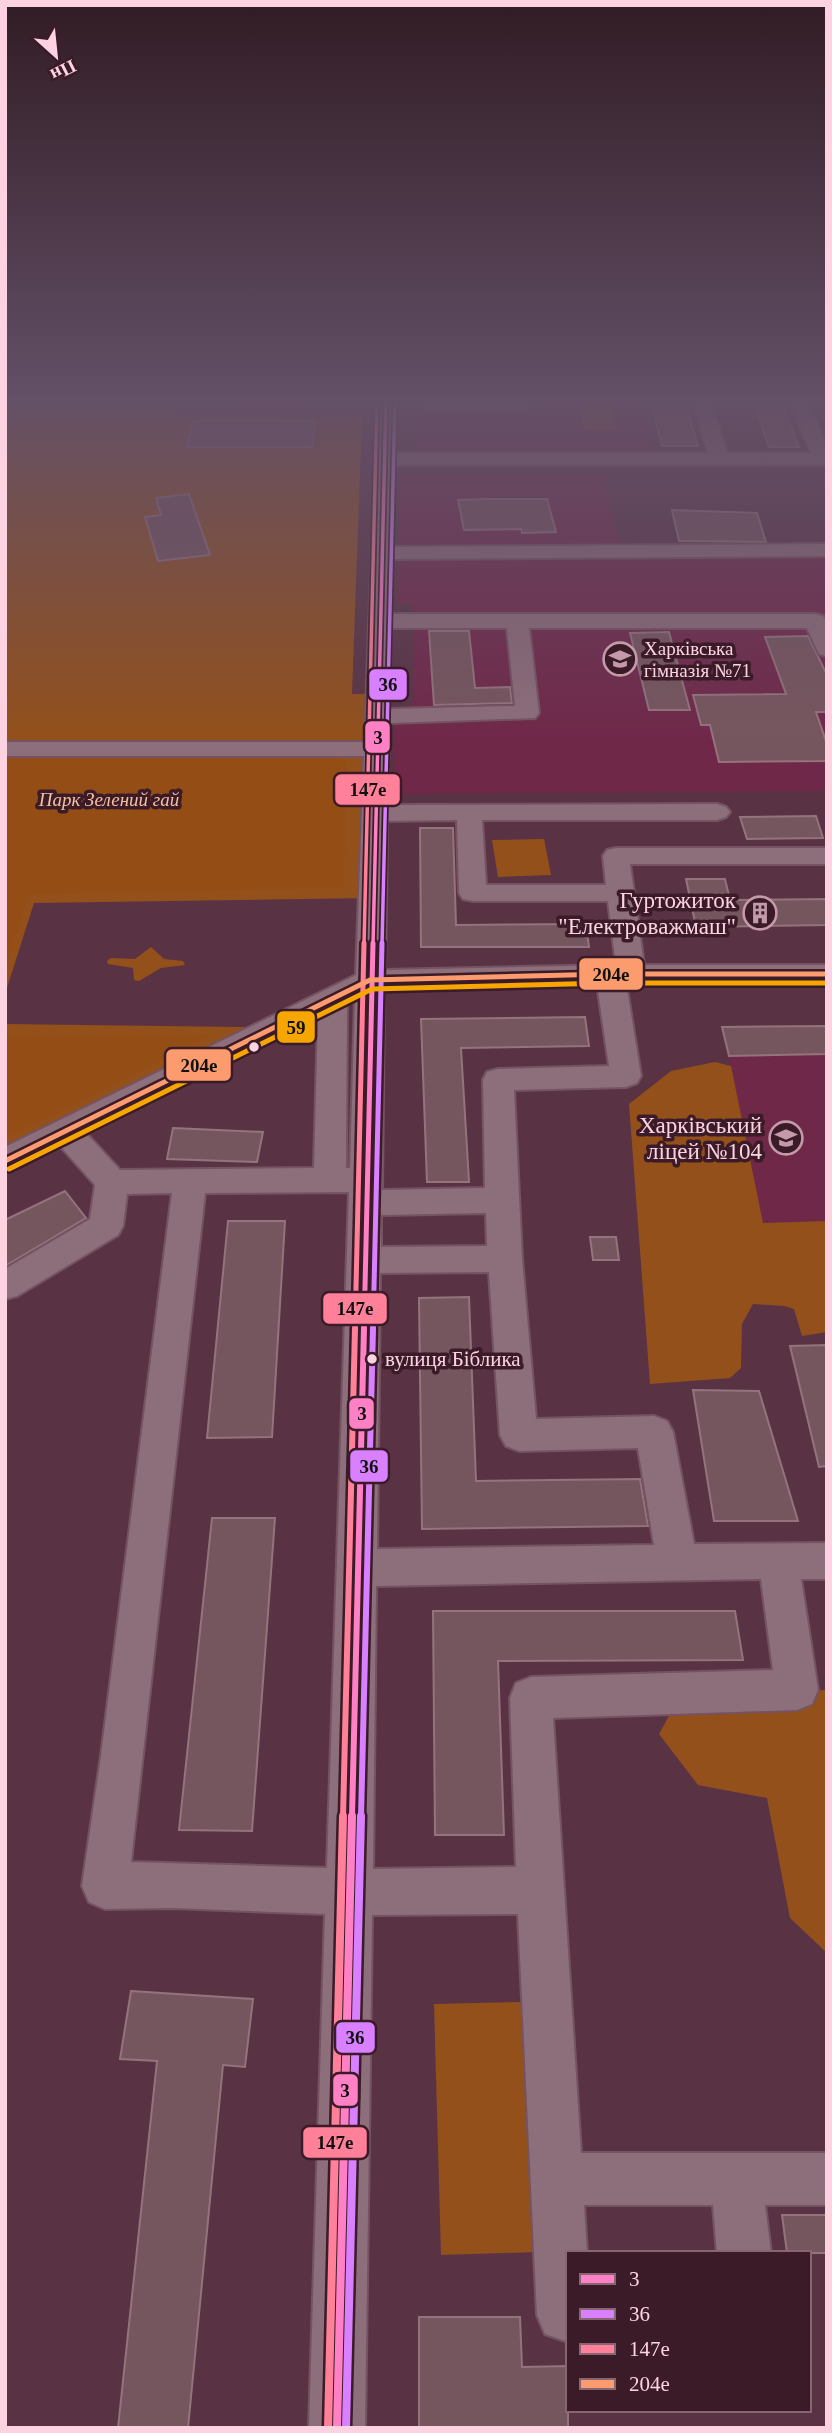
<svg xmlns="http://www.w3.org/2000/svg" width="832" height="2433" font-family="Georgia,serif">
<rect width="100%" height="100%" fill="#593344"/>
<g fill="#702849">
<polygon points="415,399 639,399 652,453 416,454"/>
<polygon points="244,404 305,405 305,409 343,410 341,417 241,413"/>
<polygon points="604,476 622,557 827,556 827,791 395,794 394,716 413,717 414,699 414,604 398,604 400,477"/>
<polygon points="827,1026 827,1221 763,1223 722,1027"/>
</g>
<g fill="#93501b">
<polygon points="5,399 179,399 175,415 362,417 352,694 379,694 372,898 34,903 5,994"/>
<polygon points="611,406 617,429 585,430 579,407"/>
<polygon points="544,839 551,875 498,877 492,840"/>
<polygon points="151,947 164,959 183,961 185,965 161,968 139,981 134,980 133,968 108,964 107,961 111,958 135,959"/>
<polygon points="5,1024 239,1027 252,1027 5,1153"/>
<polygon points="715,1062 731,1066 763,1223 827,1221 827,1332 802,1336 794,1309 784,1306 753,1304 742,1324 741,1368 730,1378 650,1384 629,1104 671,1071"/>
<polygon points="827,1690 827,1953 790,1918 767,1798 698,1785 659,1734 681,1694"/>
<polygon points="523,2002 538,2252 441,2255 434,2004"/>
</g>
<g fill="#944e15">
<polygon points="5,758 347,759 344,888 29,894 5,972"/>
<polygon points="212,1035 5,1138 5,1036"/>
</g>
<g fill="#76565e" stroke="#94737c" stroke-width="2">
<polygon points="650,399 684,399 698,446 662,446"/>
<polygon points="752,399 780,399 799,447 769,447"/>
<polygon points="193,421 315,421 312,447 187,447"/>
<polygon points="189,494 210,555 158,561 145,517 161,515 156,498"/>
<polygon points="488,499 547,499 556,532 522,533 521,529 464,530 458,500"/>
<polygon points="672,510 757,513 766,542 679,541"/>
<polygon points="429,631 469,631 475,688 510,687 512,703 434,705"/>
<polygon points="669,632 690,710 649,710 630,633"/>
<polygon points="808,636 827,675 827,712 816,712 827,744 827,761 719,762 710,725 701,725 693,695 786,694 765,637"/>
<polygon points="816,816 823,838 747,839 740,817"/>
<polygon points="420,828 453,828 456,925 586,924 589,947 421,947"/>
<polygon points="686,879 725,879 730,900 827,899 827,925 696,927"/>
<polygon points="585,1017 589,1046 461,1048 469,1182 427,1182 421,1019"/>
<polygon points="827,1026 827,1054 729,1056 722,1027"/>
<polygon points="173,1128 263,1132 257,1162 167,1159"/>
<polygon points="65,1191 86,1218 5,1266 5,1220"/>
<polygon points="228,1221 285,1221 272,1437 207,1438"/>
<polygon points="590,1237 616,1237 619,1260 593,1260"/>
<polygon points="469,1297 476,1481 640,1479 648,1526 422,1529 419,1298"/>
<polygon points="827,1345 827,1466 819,1467 790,1346"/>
<polygon points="693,1390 759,1391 798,1521 714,1521"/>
<polygon points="212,1518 275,1518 252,1831 179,1830"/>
<polygon points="433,1611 735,1611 743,1660 498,1661 504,1835 435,1835"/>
<polygon points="131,1991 253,1999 245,2067 223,2065 188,2428 118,2428 157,2061 120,2059"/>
<polygon points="782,2215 827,2215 827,2253 787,2253"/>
<polygon points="419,2317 520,2317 522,2367 568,2366 568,2428 419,2428"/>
</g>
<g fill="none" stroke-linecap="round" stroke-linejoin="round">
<defs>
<g id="minor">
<path d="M377,399H395L394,453H708L692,399H710L727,453H811L790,402L792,399H806L827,446V465H394L392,547L827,544V556L392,559L391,614H815L823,616L827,623V656L819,654L807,628H529L539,713L535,718L389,723L387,805L717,804L726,807L730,812L726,817L717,820H482L486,885H606L603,856L607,850L616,848H827V864H630L644,965H827V983H626L641,1076L637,1083L626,1087L514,1090L522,1259L536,1419L654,1416L667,1421L673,1432L694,1544L827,1543V1579H801L818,1690L812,1704L797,1710L553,1718L581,2153H827V2205H765L771,2253H717L713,2205H584L587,2253H568V2342L545,2334L537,2315L518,1914L372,1915L365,2428H309L325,1914L173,1908L105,1909L89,1902L82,1886L101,1756L172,1193L127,1194L123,1226L118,1235L17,1296L5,1299V1269L90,1219L95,1185L61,1147L5,1173V1147L356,975L364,756H5V742H365ZM391,628H507L515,706L389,709ZM457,820L459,893L463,899L473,901H608L616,965L385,970L387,821ZM597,984L609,1066L498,1069L487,1072L483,1080L485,1188L382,1190L384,989ZM355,999L350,1168H346L347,1003ZM318,1018L314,1168L120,1170L87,1134ZM349,1192L327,1868L131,1862L205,1193ZM486,1213L487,1246L381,1247V1215ZM489,1272L500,1435L506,1446L519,1451L638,1448L654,1545L377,1549L380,1273ZM761,1579L773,1670L531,1677L516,1683L510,1698L516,1867L373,1869L376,1586Z"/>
<polygon points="422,399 533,399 533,405 524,410 431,410 425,409"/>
</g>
</defs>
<use href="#minor" stroke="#755362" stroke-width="4"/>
<use href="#minor" fill="#8d6e7b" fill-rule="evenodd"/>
<defs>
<polyline id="bus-1-far3" points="373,945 386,399"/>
<polyline id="bus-1-far2" points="364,1330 373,943"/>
<polyline id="bus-1-far1" points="352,1817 364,1328"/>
<polyline id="bus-1" points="337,2428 352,1816"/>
<polyline id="bus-2-far3" points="382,945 395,399"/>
<polyline id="bus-2-far2" points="373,1330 382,943"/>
<polyline id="bus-2-far1" points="361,1817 373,1328"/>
<polyline id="bus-2" points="346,2428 361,1816"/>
<polyline id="bus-3-far3" points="364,945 377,399"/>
<polyline id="bus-3-far2" points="355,1330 364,943"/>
<polyline id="bus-3-far1" points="343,1817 355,1328"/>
<polyline id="bus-3" points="328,2428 343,1816"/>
<polyline id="bus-4" points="5,1161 370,980 610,974 827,974"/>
<polyline id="bus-5" points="9,1169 372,989 610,983 827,983"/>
</defs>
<use href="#bus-1-far3" stroke="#3b1b28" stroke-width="7"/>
<use href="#bus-1-far2" stroke="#3b1b28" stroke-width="10"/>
<use href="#bus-1-far1" stroke="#3b1b28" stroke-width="11"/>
<use href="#bus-1" stroke="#3b1b28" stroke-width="13"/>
<use href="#bus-2-far3" stroke="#3b1b28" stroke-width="7"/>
<use href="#bus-2-far2" stroke="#3b1b28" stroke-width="10"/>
<use href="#bus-2-far1" stroke="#3b1b28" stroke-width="11"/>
<use href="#bus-2" stroke="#3b1b28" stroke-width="13"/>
<use href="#bus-3-far3" stroke="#3b1b28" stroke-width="7"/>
<use href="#bus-3-far2" stroke="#3b1b28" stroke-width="10"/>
<use href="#bus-3-far1" stroke="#3b1b28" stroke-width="11"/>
<use href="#bus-3" stroke="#3b1b28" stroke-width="13"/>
<use href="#bus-4" stroke="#3b1b28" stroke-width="10"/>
<use href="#bus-5" stroke="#3b1b28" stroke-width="10"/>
<use href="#bus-1-far3" stroke="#ff80c5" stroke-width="3.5"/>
<use href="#bus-1-far2" stroke="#ff80c5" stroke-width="5"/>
<use href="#bus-1-far1" stroke="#ff80c5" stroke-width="6"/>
<use href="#bus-1" stroke="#ff80c5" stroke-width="8"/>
<use href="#bus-2-far3" stroke="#d880ff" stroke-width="3.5"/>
<use href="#bus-2-far2" stroke="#d880ff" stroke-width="5"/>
<use href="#bus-2-far1" stroke="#d880ff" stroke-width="6"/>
<use href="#bus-2" stroke="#d880ff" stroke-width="8"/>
<use href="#bus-3-far3" stroke="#ff8098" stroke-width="3.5"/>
<use href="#bus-3-far2" stroke="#ff8098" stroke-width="5"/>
<use href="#bus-3-far1" stroke="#ff8098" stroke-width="6"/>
<use href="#bus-3" stroke="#ff8098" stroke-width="8"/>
<use href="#bus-4" stroke="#fc9b6d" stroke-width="5"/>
<use href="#bus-5" stroke="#f7a600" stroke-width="5"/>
</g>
<linearGradient id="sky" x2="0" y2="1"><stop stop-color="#311c25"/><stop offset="0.54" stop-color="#645067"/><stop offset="1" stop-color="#645067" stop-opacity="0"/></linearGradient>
<rect width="832" height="740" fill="url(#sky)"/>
<defs>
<symbol id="school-ring" viewBox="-11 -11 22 22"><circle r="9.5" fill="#3b1b28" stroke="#c49aaa" stroke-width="1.5"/><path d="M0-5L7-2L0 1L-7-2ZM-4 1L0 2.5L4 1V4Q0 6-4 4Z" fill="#c49aaa"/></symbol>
<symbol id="building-ring" viewBox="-11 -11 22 22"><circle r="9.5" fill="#3b1b28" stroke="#c49aaa" stroke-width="1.5"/><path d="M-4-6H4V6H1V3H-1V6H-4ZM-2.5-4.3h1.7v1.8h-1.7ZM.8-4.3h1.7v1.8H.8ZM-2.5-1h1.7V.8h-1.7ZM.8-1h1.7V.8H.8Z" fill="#c49aaa"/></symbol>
</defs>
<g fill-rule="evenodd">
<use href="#school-ring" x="601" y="640" width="38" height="38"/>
<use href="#building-ring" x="741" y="894" width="38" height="38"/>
<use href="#school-ring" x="767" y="1119" width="38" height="38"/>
</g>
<g fill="#fdd2e1" stroke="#3b1b28" stroke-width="2.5">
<circle cx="254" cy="1047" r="6"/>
<circle cx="372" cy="1359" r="6"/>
</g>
<g text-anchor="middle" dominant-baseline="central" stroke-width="7" stroke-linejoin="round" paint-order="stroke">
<g font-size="19" fill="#fdd2e1" stroke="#3b1b28" text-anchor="start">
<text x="644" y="648">Харківська<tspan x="644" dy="22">гімназія №71</tspan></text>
</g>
<g font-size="19" font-style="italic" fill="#f4c1a0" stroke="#3b1b28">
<text x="109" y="799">Парк Зелений гай</text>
</g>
<g font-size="21" fill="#fdd2e1" stroke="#3b1b28" text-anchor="start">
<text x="385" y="1359">вулиця Біблика</text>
</g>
<g font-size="23" fill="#fdd2e1" stroke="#3b1b28" text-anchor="end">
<text x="736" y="900">Гуртожиток<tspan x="736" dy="26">"Електроважмаш"</tspan></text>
<text x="762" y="1125">Харківський<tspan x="762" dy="26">ліцей №104</tspan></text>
</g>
</g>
<g stroke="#3b1b28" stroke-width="2.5">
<rect x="368" y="668" width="40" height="33" rx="7" fill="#d880ff"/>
<rect x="364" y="720" width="27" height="34" rx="7" fill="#ff80c5"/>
<rect x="334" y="773" width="67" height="33" rx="7" fill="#ff8098"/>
<rect x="578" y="957" width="66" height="34" rx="7" fill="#fc9b6d"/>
<rect x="276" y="1010" width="40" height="34" rx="7" fill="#f7a600"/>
<rect x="165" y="1048" width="67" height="34" rx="7" fill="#fc9b6d"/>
<rect x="322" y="1292" width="66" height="33" rx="7" fill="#ff8098"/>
<rect x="348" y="1397" width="27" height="33" rx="7" fill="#ff80c5"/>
<rect x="349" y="1449" width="40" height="34" rx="7" fill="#d880ff"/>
<rect x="335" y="2021" width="41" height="33" rx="7" fill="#d880ff"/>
<rect x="332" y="2073" width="27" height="34" rx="7" fill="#ff80c5"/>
<rect x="302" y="2126" width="66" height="33" rx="7" fill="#ff8098"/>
</g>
<g font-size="19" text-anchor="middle" font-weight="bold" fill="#111">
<text x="388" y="691">36</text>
<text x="378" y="744">3</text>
<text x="368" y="796">147е</text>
<text x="611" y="981">204е</text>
<text x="296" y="1034">59</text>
<text x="199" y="1072">204е</text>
<text x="355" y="1315">147е</text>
<text x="362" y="1420">3</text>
<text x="369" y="1473">36</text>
<text x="355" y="2044">36</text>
<text x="345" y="2097">3</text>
<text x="335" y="2149">147е</text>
</g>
<rect width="832" height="2433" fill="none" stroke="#fdd2e1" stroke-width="14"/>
<rect x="566" y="2251" width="245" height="161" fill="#3b1b28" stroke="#896472" stroke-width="2"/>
<rect x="580" y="2274" width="35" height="10" fill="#ff80c5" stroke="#896472" stroke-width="2"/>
<text x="629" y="2286" font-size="21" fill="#fdd2e1">3</text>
<rect x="580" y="2309" width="35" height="10" fill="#d880ff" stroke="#896472" stroke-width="2"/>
<text x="629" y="2321" font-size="21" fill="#fdd2e1">36</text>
<rect x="580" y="2344" width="35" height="10" fill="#ff8098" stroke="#896472" stroke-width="2"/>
<text x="629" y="2356" font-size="21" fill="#fdd2e1">147е</text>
<rect x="580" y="2379" width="35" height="10" fill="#fc9b6d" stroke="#896472" stroke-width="2"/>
<text x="629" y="2391" font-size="21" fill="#fdd2e1">204е</text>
<g transform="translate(56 56) rotate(153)" stroke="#3b1b28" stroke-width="5" paint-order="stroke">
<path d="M0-5L12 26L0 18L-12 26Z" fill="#fdd2e1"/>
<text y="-10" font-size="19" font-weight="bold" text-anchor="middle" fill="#fdd2e1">Пн</text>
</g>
</svg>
